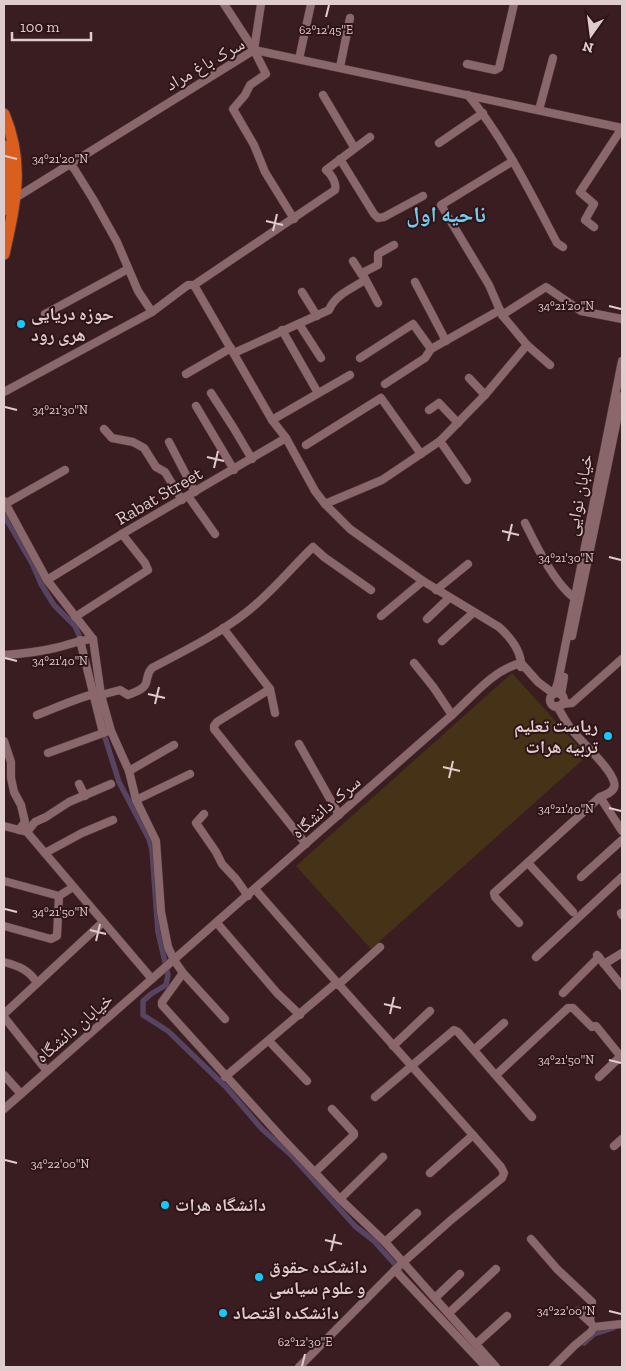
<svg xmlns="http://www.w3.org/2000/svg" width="626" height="1371" font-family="'Zilla Slab','Noto Naskh Arabic',serif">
<rect width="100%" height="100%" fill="#3a1d20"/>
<polygon fill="#463216" points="512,673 587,756 371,949 296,866"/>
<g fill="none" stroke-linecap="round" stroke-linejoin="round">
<g stroke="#574462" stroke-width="5.5">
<polyline points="4,515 32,563 41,584 54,605 75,626 82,642"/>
<polyline points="103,731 119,782 149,839 152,850 158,932 168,975 166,985 151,994 143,1001 143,1015 168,1031 226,1087 262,1129 291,1155 355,1226 374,1241 400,1270"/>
<polyline points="584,1343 594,1334 613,1328"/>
</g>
<defs>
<g id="minor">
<polyline points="224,4 254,50 266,74 250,85 245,95 233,109 254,145 265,172 294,219"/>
<polyline points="254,50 261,4"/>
<polyline points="299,59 311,4"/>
<polyline points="467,64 495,70 499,68 514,4"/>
<polyline points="340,67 350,18"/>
<polyline points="323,95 354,147"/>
<path d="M468,95C505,140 530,192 557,243L563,247"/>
<polyline points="539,110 553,58"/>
<polyline points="439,143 483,113"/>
<polyline points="340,159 374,214 378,218 384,217 423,196"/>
<polyline points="70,164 75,170 93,199 117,242 138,291 152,312"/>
<polyline points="12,200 254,50 622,128"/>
<polyline points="594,227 585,220 594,204 580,192 622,128"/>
<polyline points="353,261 362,275"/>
<polyline points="415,282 446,341"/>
<path d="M194,285L272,420L286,438L315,491L325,504L350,529L423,581L499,627C510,637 522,652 521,667"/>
<polyline points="302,292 317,316"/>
<polyline points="378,303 362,273 378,265 378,254 394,245"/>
<polyline points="45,314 128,269"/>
<polyline points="502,315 489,285 441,205 513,161"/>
<polyline points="299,324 321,358"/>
<polyline points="282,330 318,393"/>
<polyline points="527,345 550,365"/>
<path d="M234,353L329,310C335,295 351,289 365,280"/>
<polyline points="360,358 413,324 431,349"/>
<polyline points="186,374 231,348"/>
<polyline points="469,378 485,395"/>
<polyline points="385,384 425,358 431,349 500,310"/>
<path d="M4,392L152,312L188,285H194L335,190C337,183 331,174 326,170L370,137"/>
<polyline points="211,393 233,427 252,459"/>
<polyline points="196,406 234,470"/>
<polyline points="429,410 439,403 458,423"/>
<polyline points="272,420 350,375"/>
<polyline points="104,429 112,438 133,442 144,448 156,467 165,472 182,500"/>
<polyline points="440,441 467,480"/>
<polyline points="169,442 195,492"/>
<polyline points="306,445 381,398 421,454"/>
<polyline points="188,496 215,534"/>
<polyline points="4,501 47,580 93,639 101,695 111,731 129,771 136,800 156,841 161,912 168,947 174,960 183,973 225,1019"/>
<polyline points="5,504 65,470"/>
<polyline points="325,504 382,480 440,441 485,395 527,345 502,315 546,287 581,311 622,319"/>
<path d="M525,523C537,547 553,581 574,598"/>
<polyline points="47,580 122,534 286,438"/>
<polyline points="436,590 468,564"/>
<polyline points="381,616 423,581"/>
<polyline points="75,617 148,570 145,563 122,534"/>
<polyline points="427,619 449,598"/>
<polyline points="223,628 270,689 275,713"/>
<polyline points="572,636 622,396"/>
<polyline points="80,640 103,733"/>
<polyline points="442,641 474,612"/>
<path d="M4,655C21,654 38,652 55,648C68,645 80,640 93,639"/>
<polyline points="414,663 434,688 452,715"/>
<polyline points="270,689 217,722 214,726 214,729 306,844"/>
<circle cx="557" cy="700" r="7"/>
<path d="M101,695L120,690L128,695C134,692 144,690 146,683C148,677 147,673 152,668C184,651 219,634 248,611C272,592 291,568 313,547L324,557L371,590"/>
<polyline points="561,695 564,677"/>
<polyline points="562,704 572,703 622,659"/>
<path d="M557,706C562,714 566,723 572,730C582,743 610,767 614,782C617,791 606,795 600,797L622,831"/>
<path d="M37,715C56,708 74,699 94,694"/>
<polyline points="4,741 11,762 11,778 14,792 21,805 25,822 19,830"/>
<polyline points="299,744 339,815"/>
<polyline points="48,753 106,732"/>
<polyline points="129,771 174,745"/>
<polyline points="79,784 85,796"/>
<polyline points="136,800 190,774"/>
<polyline points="204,814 196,823 216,852 222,864 236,879 248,896"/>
<polyline points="4,826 27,832 152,979"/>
<polyline points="27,832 35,822 46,817 69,802 111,784"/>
<polyline points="45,853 82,833 113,820"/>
<polyline points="528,863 573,912"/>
<polyline points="581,877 622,840"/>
<polyline points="4,881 59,896 73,887"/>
<path d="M255,889C336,983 420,1074 501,1167L504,1173L502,1178L451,1220L400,1265L299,1367"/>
<polyline points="621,913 622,915"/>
<polyline points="217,923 277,993 300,1015"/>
<polyline points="519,923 495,897 494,893 600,797"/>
<polyline points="4,926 51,939 57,936 59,896"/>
<polyline points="597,955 622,986"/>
<polyline points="536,957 622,877"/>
<path d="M4,962C19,966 29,970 37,983"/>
<polyline points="604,964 622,953"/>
<polyline points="183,973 162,1002 162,1005 282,1138 340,1199 385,1242 496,1367"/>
<polyline points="338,985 380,947"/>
<polyline points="563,993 599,957"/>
<polyline points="4,1014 103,922"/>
<polyline points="4,1017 47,1071"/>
<polyline points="269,1041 307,1081"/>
<polyline points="393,1046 430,1011"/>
<polyline points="474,1050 504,1023"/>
<polyline points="4,1075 21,1094"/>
<polyline points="496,1075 568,1008 573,1008 592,1027 596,1026 622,1058"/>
<polyline points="225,1077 336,983"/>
<polyline points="599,1077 622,1055"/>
<polyline points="375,1097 454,1030 458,1032 532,1117"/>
<path d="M4,1109L452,715C473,696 493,670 521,663L538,682L554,694L558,682L622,361"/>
<polyline points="614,1146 622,1139"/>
<polyline points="315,1172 354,1135 354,1133 332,1109"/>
<polyline points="430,1173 473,1135"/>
<polyline points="340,1199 383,1157"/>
<polyline points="531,1239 557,1269 592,1302 590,1321"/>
<polyline points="385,1242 417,1213"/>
<polyline points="395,1270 486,1367"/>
<polyline points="435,1298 460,1274"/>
<polyline points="578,1311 591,1323"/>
<polyline points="449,1313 496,1269"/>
<polyline points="594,1327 622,1324"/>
<polyline points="476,1344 507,1316"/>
<polyline points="553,1367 574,1346 591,1332 594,1327"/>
</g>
<g id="highway">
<path d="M4,114C25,164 15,204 4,254"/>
<polyline points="4,146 7,188 4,210"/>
</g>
</defs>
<use href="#minor" stroke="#51393d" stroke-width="9"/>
<use href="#highway" stroke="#51393d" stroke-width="13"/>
<use href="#minor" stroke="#8a676a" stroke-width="8"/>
<use href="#highway" stroke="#da5f1f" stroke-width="11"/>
</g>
<path fill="none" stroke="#dfcccd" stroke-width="2" d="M326,17L329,5M5,156L17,159M266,221L283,225M273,231L277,214M609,306L621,309M5,407L17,410M207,457L224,461M214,468L218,451M502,531L519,535M508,541L512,524M609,557L621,560M5,658L17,661M148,694L165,698M155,704L159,687M443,767L460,771M449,778L453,761M609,808L621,811M5,909L17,912M90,930L106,934M96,941L100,924M384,1004L401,1008M390,1014L394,997M609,1060L621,1063M5,1160L17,1163M325,1240L342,1244M331,1251L335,1234M609,1311L621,1314M302,1366L305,1354"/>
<g fill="#14cafb" stroke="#2f1417" stroke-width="2">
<circle cx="21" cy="324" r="5"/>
<circle cx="608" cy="736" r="5"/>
<circle cx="165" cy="1205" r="5"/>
<circle cx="259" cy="1277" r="5"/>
<circle cx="223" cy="1313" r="5"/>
</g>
<g text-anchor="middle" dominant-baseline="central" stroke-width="4" stroke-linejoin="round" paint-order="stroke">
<g font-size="18" fill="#dfcccd" stroke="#2f1417">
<text transform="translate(205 64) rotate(-30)">سرک باغ مراد</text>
<text transform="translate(579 495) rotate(-79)">خیابان نوایی</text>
<text transform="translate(159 496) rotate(-30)">Rabat Street</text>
<text transform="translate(326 807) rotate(-41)">سرک دانشگاه</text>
<text transform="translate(74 1028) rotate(-41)">خیابان دانشگاه</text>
</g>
<g font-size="18" font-weight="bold" fill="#dfcccd" stroke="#2f1417" text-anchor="start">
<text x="31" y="314">حوزه دریایی<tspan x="31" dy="21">هری رود</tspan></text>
<text x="598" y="726" text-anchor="end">ریاست تعلیم<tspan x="598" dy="21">تربیه هرات</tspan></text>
<text x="175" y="1205">دانشگاه هرات</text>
<text x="269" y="1267">دانشکده حقوق<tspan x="269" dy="21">و علوم سیاسی</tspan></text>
<text x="233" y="1313">دانشکده اقتصاد</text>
</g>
<g font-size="22" font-weight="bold" fill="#72cef0" stroke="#2f1417">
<text x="446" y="214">ناحیه اول</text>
</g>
</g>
<g font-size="12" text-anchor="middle" fill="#dfcccd" stroke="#2f1417" stroke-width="4" stroke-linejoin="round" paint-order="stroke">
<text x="326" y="34">62°12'45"E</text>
<text x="60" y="163">34°21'20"N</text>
<text x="566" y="310">34°21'20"N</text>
<text x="60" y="414">34°21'30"N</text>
<text x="566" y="562">34°21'30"N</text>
<text x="60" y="665">34°21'40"N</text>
<text x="566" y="813">34°21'40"N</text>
<text x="60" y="916">34°21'50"N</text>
<text x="566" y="1064">34°21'50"N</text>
<text x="60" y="1168">34°22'00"N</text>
<text x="566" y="1315">34°22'00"N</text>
<text x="305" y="1346">62°12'30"E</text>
</g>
<rect width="626" height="1371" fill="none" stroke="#dfcccd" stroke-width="10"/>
<g transform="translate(591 35) rotate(194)" stroke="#2f1417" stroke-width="4" paint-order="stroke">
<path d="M0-4L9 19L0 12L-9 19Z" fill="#dfcccd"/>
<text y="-8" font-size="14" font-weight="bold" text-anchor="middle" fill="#dfcccd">N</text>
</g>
<path d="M12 32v8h79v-8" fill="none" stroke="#dfcccd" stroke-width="2.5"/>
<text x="20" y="32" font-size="15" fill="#dfcccd" stroke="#2f1417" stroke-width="4" paint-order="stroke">100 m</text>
</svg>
